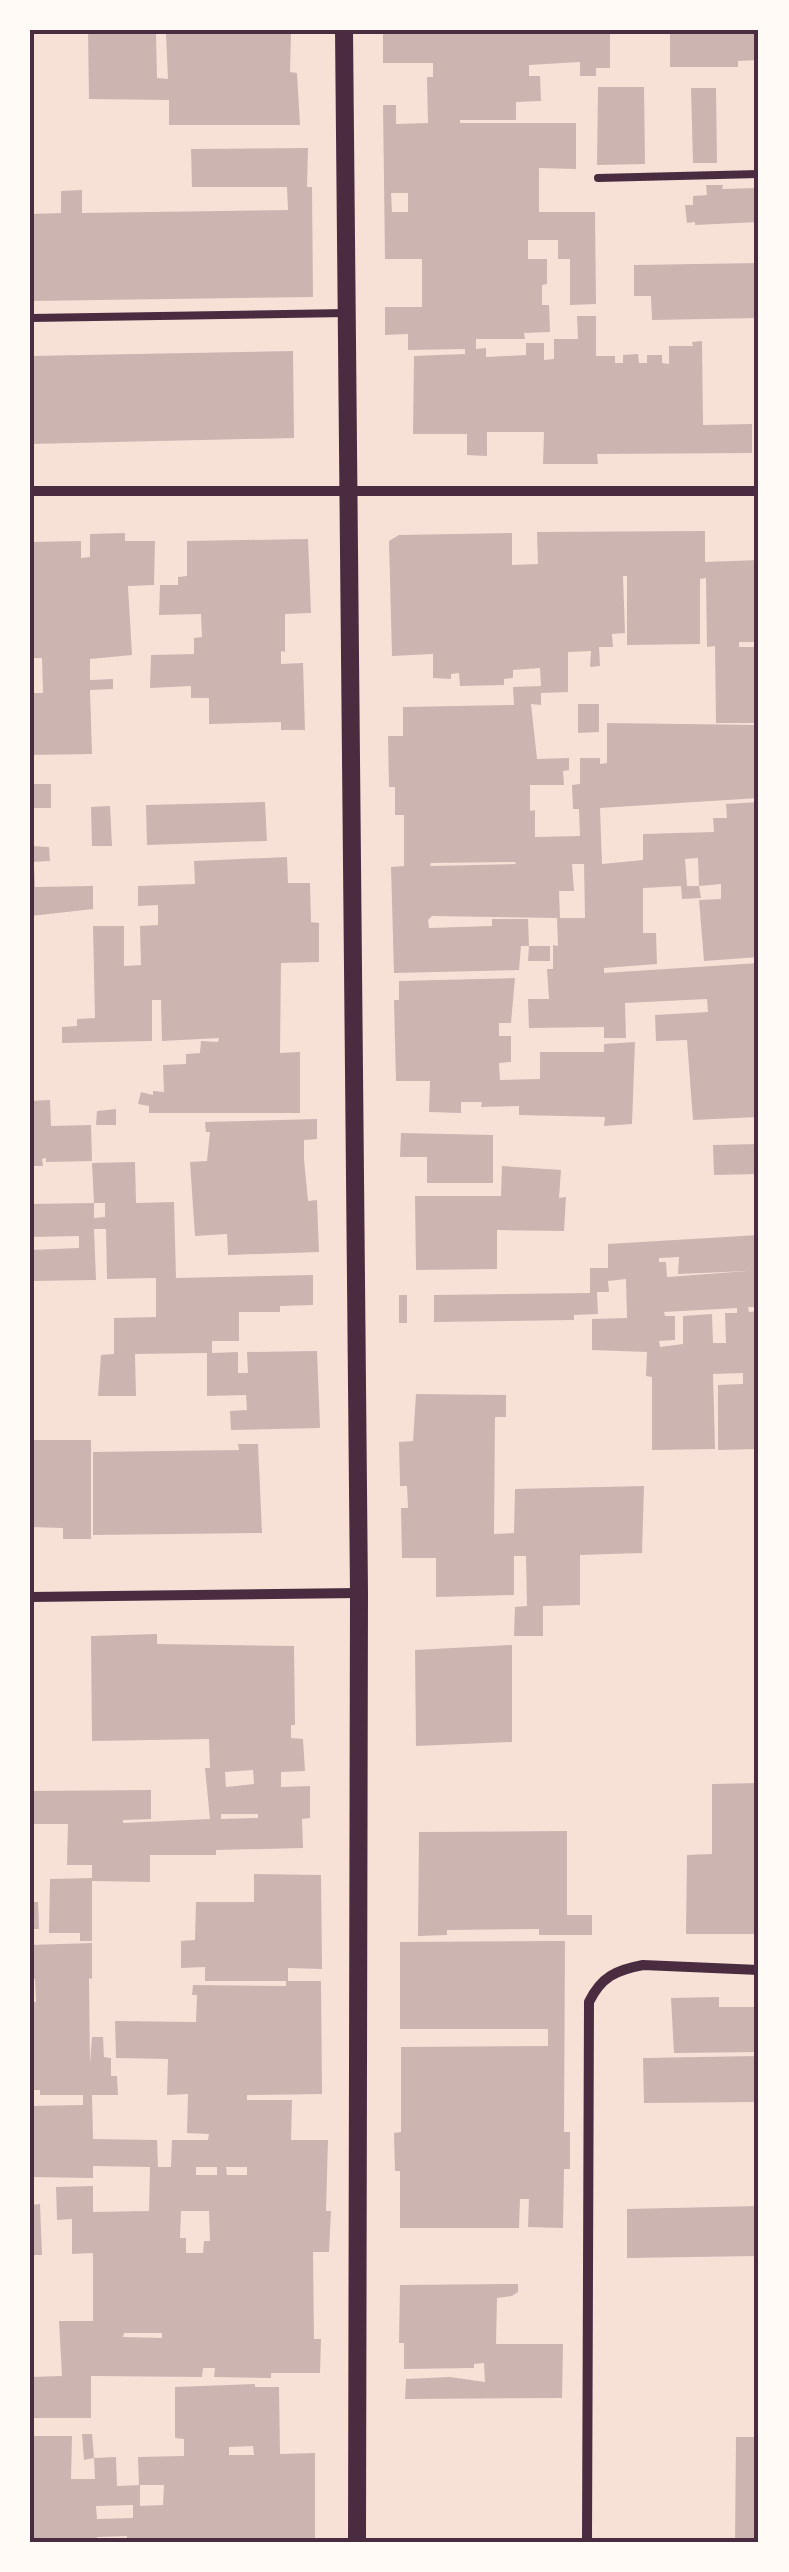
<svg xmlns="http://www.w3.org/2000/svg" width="789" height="2572" font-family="'DejaVu Sans',sans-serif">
<rect width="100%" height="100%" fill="#f7e1d7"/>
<g fill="#ccb4b1" fill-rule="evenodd">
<path d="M410,30H610V68H596V76H580V62L529,65V76H540L541,101L516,102V120H460V123H576V169L539,168V212H595L596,304L570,305V259H558V240H528V259H547V284L542,285V305H549L550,332L524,333L525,339H476V349L486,348V357L526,355V343H544V360L554,359V339H578L577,316H596V356H615V363H623V355L638,354L639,363H647V355H662V363L669,364V346H693L692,342L702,341L703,425L752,424V453L597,454L598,464H543L544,432H487V456L467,455V434H413L414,356L465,354V349L408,350V334L385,335V307H422V259H385L383,105H396V124L428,123L427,77H433V63H383V32ZM391,193H408V212H392Z"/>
<polygon points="670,30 759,30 759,60 738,61 738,67 670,67"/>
<polygon points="88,32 156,33 157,78 168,79 166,34 291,34 290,72 297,73 300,125 169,125 169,100 89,99"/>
<polygon points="598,87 644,87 645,164 597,165"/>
<polygon points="691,88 716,88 717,163 693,163"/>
<polygon points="308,148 307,187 312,187 313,297 30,301 30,214 61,213 61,191 82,190 82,213 288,210 287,187 192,187 191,149"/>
<polygon points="706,185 723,185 722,189 759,188 759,222 695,225 695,222 687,223 685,205 693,205 693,196 707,195"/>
<polygon points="759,263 759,318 652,320 651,296 634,296 634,265"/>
<polygon points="293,351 294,438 30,444 30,356"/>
<path d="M705,531V562L759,560V642H739V647H759V723H716L715,646L707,647L706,578L700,579V644L627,645V576H623L625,633L612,634L613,647H599L600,666L590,667L591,651L568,652V692L541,693V705L531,704L537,759L569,758V770L563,771L564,785H530V811L535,810V837L580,836L579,809H573L572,785L580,784V758H600V764L607,763V723L759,725V798L600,808L602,864L643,860V834L714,832L713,818H727L726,804L759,802V957L704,961L699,900L721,899V884L699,886L698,858L685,859L687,886H699L701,898L682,899L681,886L643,888V933H656L657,964L604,968V973L759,963V1117L693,1120L687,1040L656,1041L655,1015L708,1012L707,999L625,1003L626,1038H604V1027L529,1028L528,999H549L547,969H553V945L558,946L557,918L432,916L428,920L429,928L492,926V919H528L529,946H521L519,970L394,973L391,867L404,866V815H395V787H389L388,736H403V707L514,705L513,687L541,686L540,668L513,670V678L504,679V685L460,686L459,673L451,674V679L433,678V654L392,656L389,541L399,535L512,533V565L538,564L537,532ZM515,862L516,864L430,866L431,863ZM572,864H584L585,918H560L559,891H574Z"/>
<polygon points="125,533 125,541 155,541 154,585 128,586 132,655 90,659 90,680 113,679 113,689 90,690 92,754 30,755 30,693 43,693 42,658 30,658 30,542 81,541 81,558 90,557 90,534"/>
<polygon points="308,539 311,613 285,614 285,652 281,651 281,664 303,663 305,730 281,730 281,722 209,724 209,698 191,698 191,686 150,688 151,655 194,654 194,638 202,637 201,614 159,615 160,585 178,585 178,577 187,576 187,541"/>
<polygon points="578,704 599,704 599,732 578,733"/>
<rect x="30" y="784" width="21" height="24"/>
<polygon points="265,802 267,841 147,845 146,805"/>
<polygon points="110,806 112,846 92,846 91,807"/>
<polygon points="30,846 49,847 50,861 30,862"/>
<polygon points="287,857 288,883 310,883 311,922 319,923 319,962 281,963 280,1053 300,1052 300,1113 149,1113 149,1106 138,1104 141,1092 153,1095 153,1091 164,1092 163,1065 186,1064 186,1054 200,1053 201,1041 218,1042 219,1038 162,1041 161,1000 152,1000 152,1041 62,1043 62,1027 77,1026 77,1019 95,1018 93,926 124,926 124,966 141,965 140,926 158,925 158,905 138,906 138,886 195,884 194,861"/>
<polygon points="30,866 34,866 35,887 93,886 93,909 31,916"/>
<polygon points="529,946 550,946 550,961 528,961"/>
<polygon points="515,978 511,1023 499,1023 499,1036 511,1036 511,1062 499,1063 500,1080 540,1079 540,1052 604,1052 604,1044 635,1042 632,1124 604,1126 605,1117 519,1115 519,1106 481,1107 482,1102 461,1102 461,1113 429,1112 430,1081 396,1081 394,1000 399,1000 399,981"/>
<polygon points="50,1100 51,1126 91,1125 92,1161 46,1162 46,1158 42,1159 43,1166 30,1166 30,1101"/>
<polygon points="116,1109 116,1125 96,1125 97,1111"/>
<polygon points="317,1119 317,1139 304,1140 304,1159 308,1201 317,1200 319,1252 228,1255 227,1234 195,1236 190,1162 207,1161 210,1132 206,1132 205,1122"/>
<polygon points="401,1133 493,1135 493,1183 427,1183 427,1157 400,1157"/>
<polygon points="759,1144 759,1174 714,1175 713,1145"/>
<polygon points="135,1162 136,1203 174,1202 176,1278 313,1275 313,1305 280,1306 280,1312 239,1312 239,1341 212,1341 212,1353 238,1352 238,1373 248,1373 247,1352 317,1351 320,1428 231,1430 230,1411 247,1410 246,1395 207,1396 207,1353 135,1354 136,1396 98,1396 101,1355 114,1354 114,1318 156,1317 156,1278 107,1279 106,1229 94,1229 96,1280 30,1281 30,1250 79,1248 79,1236 30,1237 30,1204 94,1203 94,1218 105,1217 105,1203 94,1203 92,1163"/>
<polygon points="502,1166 561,1170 559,1198 566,1197 564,1231 497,1230 497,1269 416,1270 415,1196 501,1196"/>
<path d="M759,1235V1271L756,1273H759V1307H748L749,1312L759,1311V1449L718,1450V1385L743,1384V1373L713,1374L715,1449L652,1450V1377L646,1376L647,1352L592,1350V1319L627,1318L626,1279L608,1281L609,1292H597L598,1314L574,1315V1320L434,1322V1295L590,1293V1268H608V1244ZM679,1257L678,1274L748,1271L667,1277L666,1262H659V1258ZM737,1308V1313H725L726,1343H713L712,1314L683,1316V1344L660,1347L659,1341L675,1340V1316H665L664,1312Z"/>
<rect x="399" y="1295" width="8" height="28"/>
<polygon points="416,1394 506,1395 506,1417 495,1417 494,1534 514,1533 515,1489 644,1486 642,1553 580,1555 580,1605 543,1606 543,1636 514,1636 515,1607 527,1606 526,1556 514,1556 514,1595 436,1597 436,1558 402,1558 401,1508 408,1508 407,1486 400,1486 399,1442 413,1441"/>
<polygon points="30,1440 91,1440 91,1539 63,1539 63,1528 30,1527"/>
<polygon points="238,1444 258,1444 262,1533 93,1535 93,1452 239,1450"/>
<path d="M157,1634V1644L294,1646L295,1725H291V1738L303,1739L305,1771L281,1772V1787L310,1786V1818L302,1819L303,1848L216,1850V1855H150V1882L92,1881V1941H80V1933H49L50,1879L92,1878V1865H67L68,1824H30V1791L151,1790V1819L123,1820V1823L210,1819L205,1768H210L209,1739L92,1741L91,1636ZM253,1770L254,1784L226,1787L225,1772ZM221,1814H258V1818L221,1819Z"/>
<polygon points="512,1645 512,1742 416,1746 415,1650"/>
<polygon points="759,1783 759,1934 686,1934 687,1855 712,1854 712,1784"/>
<polygon points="567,1831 567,1915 592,1915 592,1935 539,1935 539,1929 447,1930 447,1935 418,1936 419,1832"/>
<polygon points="254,1874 321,1875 322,1969 288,1968 288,1981 205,1981 205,1967 181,1968 181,1941 195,1940 196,1902 254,1902"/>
<polygon points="30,1902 38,1902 39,1929 30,1929"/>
<polygon points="565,1941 564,2132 570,2132 570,2169 564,2169 563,2228 528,2227 529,2199 520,2199 519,2228 400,2228 400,2171 395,2171 394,2133 401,2132 401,2047 548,2046 548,2029 400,2029 400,1942"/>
<path d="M92,1943V1979L89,1978L90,2064L92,2037H103L104,2057L111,2058V2076H117L118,2095H92L93,2139L157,2140L158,2167H171L172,2140H208L209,2134L187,2133L188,2094L167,2095L168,2059L116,2058L115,2021L196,2022L197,1995H192L193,1985L286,1986V1981H321L322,2094L247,2095V2100H292L291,2140H328L326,2211H331L329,2252H313L314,2339H321L320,2373H271V2378L214,2377L215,2368H203L202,2377L91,2376V2418H30V2377L62,2376L59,2321H93V2253L72,2254V2219L57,2220L56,2187L93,2186V2212L149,2211L150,2167L93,2166V2178L30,2177V2106L83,2105V2095H40V2090H30V2002H36L35,1979H30V1945ZM196,2167H217V2175H196ZM226,2167H247V2175H227ZM181,2211H209L210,2241H204L203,2253H186V2238H180ZM124,2333H162V2338L123,2337Z"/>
<polygon points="719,1997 719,2007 759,2007 759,2052 674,2053 671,1998"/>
<polygon points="759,2056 759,2102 644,2103 643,2058"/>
<polygon points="40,2204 42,2255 30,2255 30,2205"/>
<polygon points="759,2206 759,2256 627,2258 627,2209"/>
<polygon points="518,2284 518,2292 512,2296 497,2298 496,2344 563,2344 562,2398 405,2399 406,2379 450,2377 485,2382 484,2363 474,2364 474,2368 404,2369 404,2343 399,2343 400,2285"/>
<path d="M255,2384V2387H279L280,2454L315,2453V2542H127V2536L97,2537V2542L30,2540V2436H72L71,2479H95L94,2458L116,2457L117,2486L140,2485V2506L163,2505L164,2485H139L138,2457L184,2456V2439L175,2438V2387ZM253,2446L254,2455H229V2447ZM133,2505V2518L97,2519L96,2506Z"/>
<polygon points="82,2434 92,2434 94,2458 84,2460"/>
<polygon points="736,2437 759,2437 759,2542 735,2542"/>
</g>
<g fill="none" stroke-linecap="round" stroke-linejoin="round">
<g stroke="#4a2c40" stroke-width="8">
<polyline points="598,178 759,174"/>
<polyline points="30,318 347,313"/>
</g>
<g stroke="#4a2c40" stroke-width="10">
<polyline points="30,491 759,491"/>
<polyline points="30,1597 359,1593"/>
<path d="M587,2542L589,2002C601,1977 616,1970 643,1965L759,1970"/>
</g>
<polyline stroke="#4a2c40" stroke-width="18" points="344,30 359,1593 357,2542"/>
</g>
<rect width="789" height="2572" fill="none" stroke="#fffaf5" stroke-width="65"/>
<rect x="32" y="32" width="724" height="2508" fill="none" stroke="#4a2c40" stroke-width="4"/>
</svg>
